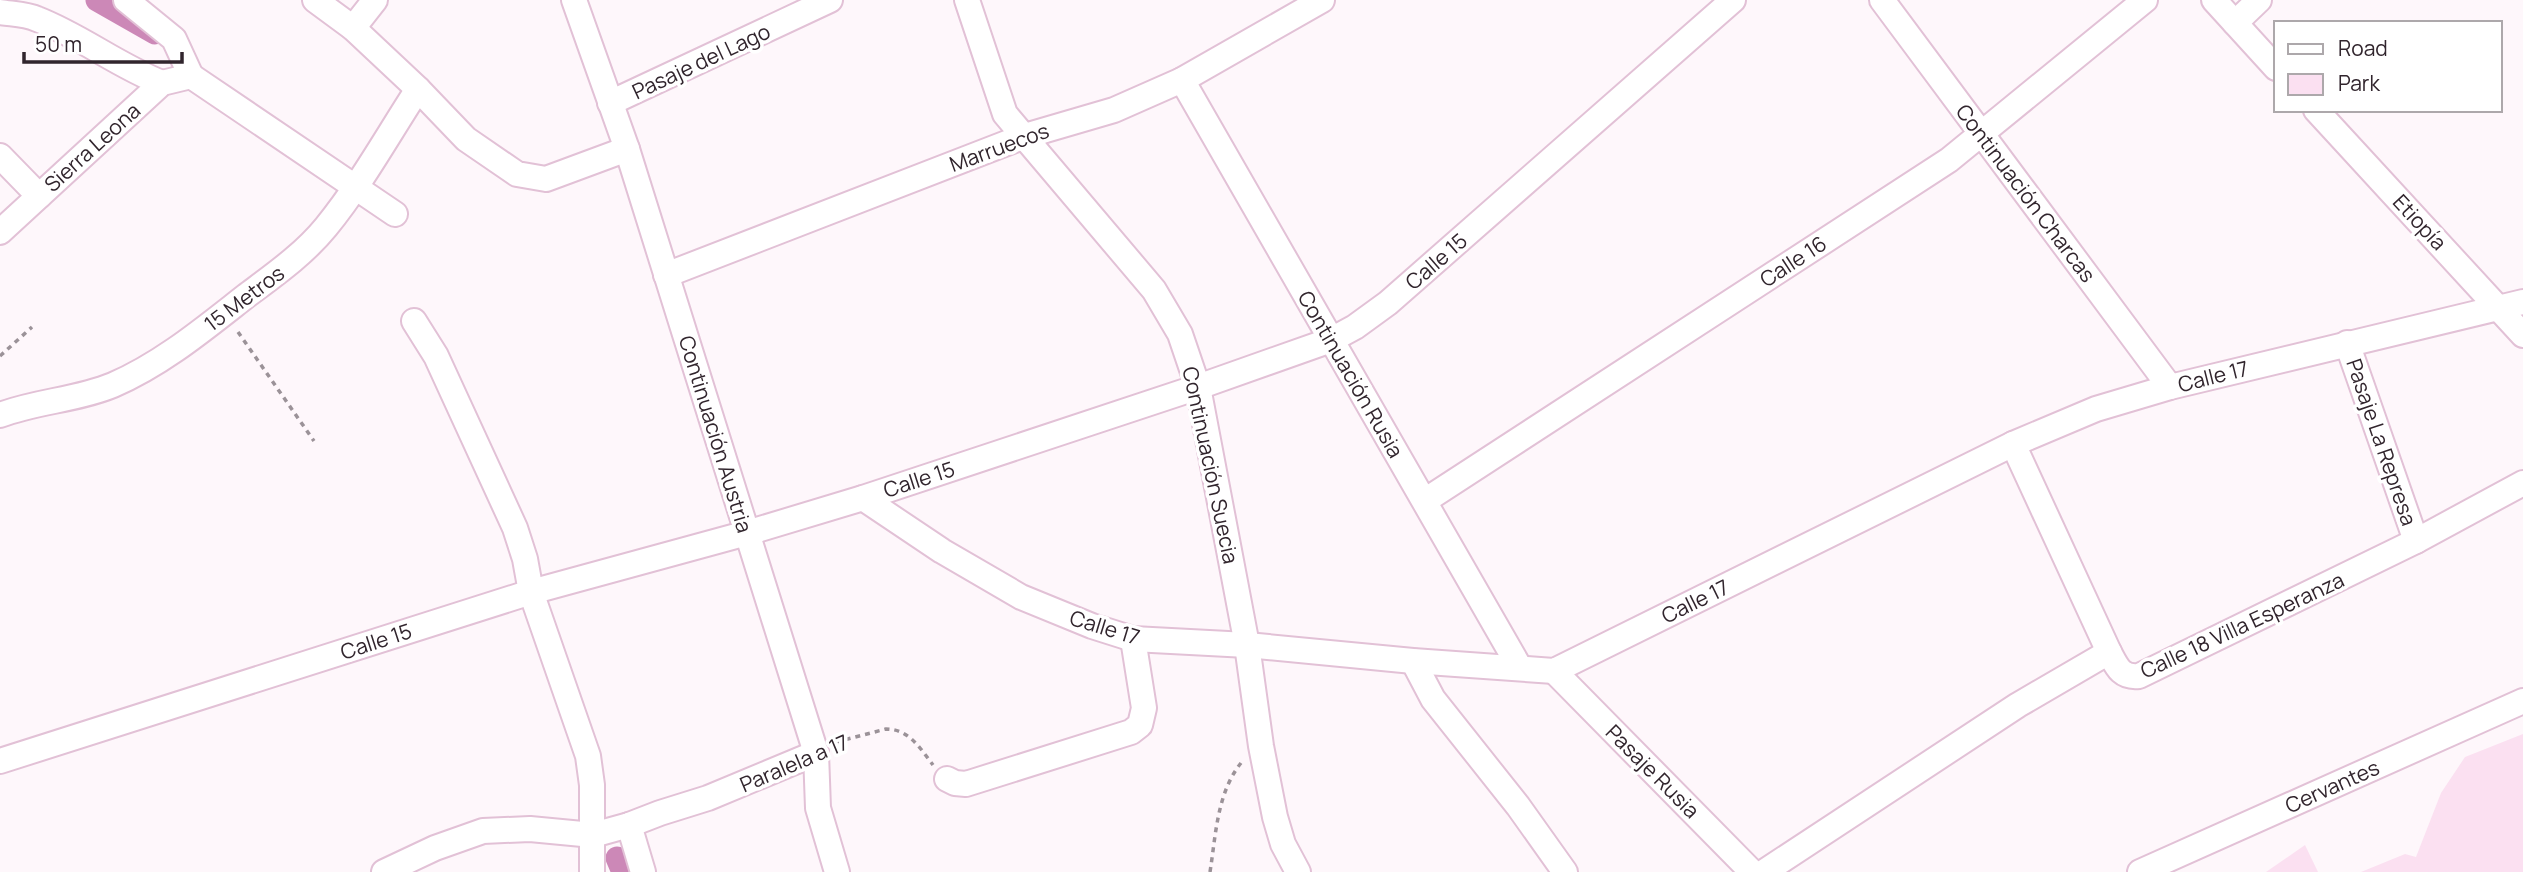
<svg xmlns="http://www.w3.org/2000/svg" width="2523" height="872" font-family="Manrope,sans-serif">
<rect width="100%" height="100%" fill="#fef7fb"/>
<g fill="#fbe0f1">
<polygon points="2523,734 2523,872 2361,872 2405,854 2416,857 2441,793 2465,757"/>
<polygon points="2305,845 2318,872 2266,872"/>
</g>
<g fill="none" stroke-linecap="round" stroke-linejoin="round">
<g stroke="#cc88b7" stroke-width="23">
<polyline points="97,0 155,33"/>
<polyline points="617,858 623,872"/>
</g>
<defs>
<g id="minor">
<polyline points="126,0 174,39 191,76"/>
<polyline points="315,0 353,28 418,89 466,139 517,174 546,179 627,149"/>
<polyline points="574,0 627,149 816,753 818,808 837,872"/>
<polyline points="967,0 1005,114 1154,290 1180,334 1198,387 1247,645 1261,746 1275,817 1283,844 1298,872"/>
<polyline points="1882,0 2170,387"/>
<polyline points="2214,0 2276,68"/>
<path d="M0,12C12,14 26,14 37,19C81,36 118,66 162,83"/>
<polyline points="2235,23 2259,0"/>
<polyline points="353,28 375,0"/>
<polyline points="191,76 395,214"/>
<polyline points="1182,80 1520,668"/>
<polyline points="610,103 830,0"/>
<polyline points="2316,110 2523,335"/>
<polyline points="0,156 39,196"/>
<polyline points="0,232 162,83 191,76"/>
<polyline points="666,275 1025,136 1114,110 1182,80 1322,0"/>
<polyline points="414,321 436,356 515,528 525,559 531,592 588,756 592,785 592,872"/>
<polyline points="2347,343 2416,541"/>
<path d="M0,415C37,401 77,400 113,385C162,364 205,328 246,296C274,275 304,254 326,227C361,184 388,135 418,89"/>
<polyline points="2013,444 2109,652"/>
<polyline points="863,498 942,551 1021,597 1092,626 1133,639 1247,645 1413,661 1554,671 2013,444 2096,409 2170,387 2523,302"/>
<polyline points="1426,500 1949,160 2145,0"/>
<polyline points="1413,661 1433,699 1518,806 1565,872"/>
<polyline points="1554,671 1752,872"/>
<polyline points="0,761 531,592 747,533 863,498 1198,387 1331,340 1355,327 1388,303 1733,0"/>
<polyline points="947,779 955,783 966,784 1131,732 1140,725 1144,708 1133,639"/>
<polyline points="629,825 643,872"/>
<polyline points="384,872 435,848 483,831 530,829 593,835 629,825 660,813 708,798 816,753"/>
<path d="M1764,872L2018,705L2109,652C2117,667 2121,678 2139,676L2416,541L2523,483"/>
<polyline points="2140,872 2523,701"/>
</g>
</defs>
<use href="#minor" stroke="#e2c1d6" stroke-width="28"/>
<g stroke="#9b9298" stroke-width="3.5" stroke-dasharray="5 5" stroke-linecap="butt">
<polyline points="238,332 314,441"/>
<polyline points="0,356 32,327"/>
<path d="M836,742L886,729C909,729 920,748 933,765"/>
<path d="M1210,872C1216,834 1217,793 1241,763"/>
</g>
<use href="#minor" stroke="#fff" stroke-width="24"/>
</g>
<g text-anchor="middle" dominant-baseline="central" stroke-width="7" stroke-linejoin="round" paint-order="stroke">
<g font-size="21" fill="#31252d" stroke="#fff">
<text transform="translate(701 61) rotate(-25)">Pasaje del Lago</text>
<text transform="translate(92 147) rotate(-42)">Sierra Leona</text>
<text transform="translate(999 147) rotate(-20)">Marruecos</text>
<text transform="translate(2026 193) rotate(53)">Continuación Charcas</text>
<text transform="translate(2420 222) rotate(47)">Etiopía</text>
<text transform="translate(1436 261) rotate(-41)">Calle 15</text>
<text transform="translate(1793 261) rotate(-33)">Calle 16</text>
<text transform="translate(244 298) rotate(-37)">15 Metros</text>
<text transform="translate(1351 374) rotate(60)">Continuación Rusia</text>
<text transform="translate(2213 376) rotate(-14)">Calle 17</text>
<text transform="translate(716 434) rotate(73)">Continuación Austria</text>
<text transform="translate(2382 442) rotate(71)">Pasaje La Represa</text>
<text transform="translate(1211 465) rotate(78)">Continuación Suecia</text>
<text transform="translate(919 479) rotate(-18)">Calle 15</text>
<text transform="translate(1695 601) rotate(-26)">Calle 17</text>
<text transform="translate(2242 625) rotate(-25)">Calle 18 Villa Esperanza</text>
<text transform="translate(1105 627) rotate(17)">Calle 17</text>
<text transform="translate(376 641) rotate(-18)">Calle 15</text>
<text transform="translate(794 763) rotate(-23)">Paralela a 17</text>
<text transform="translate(1653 771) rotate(45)">Pasaje Rusia</text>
<text transform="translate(2332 786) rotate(-24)">Cervantes</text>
</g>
</g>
<rect x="2274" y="21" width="228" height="91" fill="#ffffff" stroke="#ada8ab" stroke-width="2"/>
<rect x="2288" y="44" width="35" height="10" fill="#ffffff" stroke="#ada8ab" stroke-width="2"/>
<text x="2338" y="56" font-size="21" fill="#31252d">Road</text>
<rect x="2288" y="74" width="35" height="21" fill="#fbe0f1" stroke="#ada8ab" stroke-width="2"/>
<text x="2338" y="91" font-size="21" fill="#31252d">Park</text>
<path d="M24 52v10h158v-10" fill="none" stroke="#31252d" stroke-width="3.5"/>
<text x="35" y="52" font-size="21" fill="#31252d" stroke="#ffffff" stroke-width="5" paint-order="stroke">50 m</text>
</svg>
